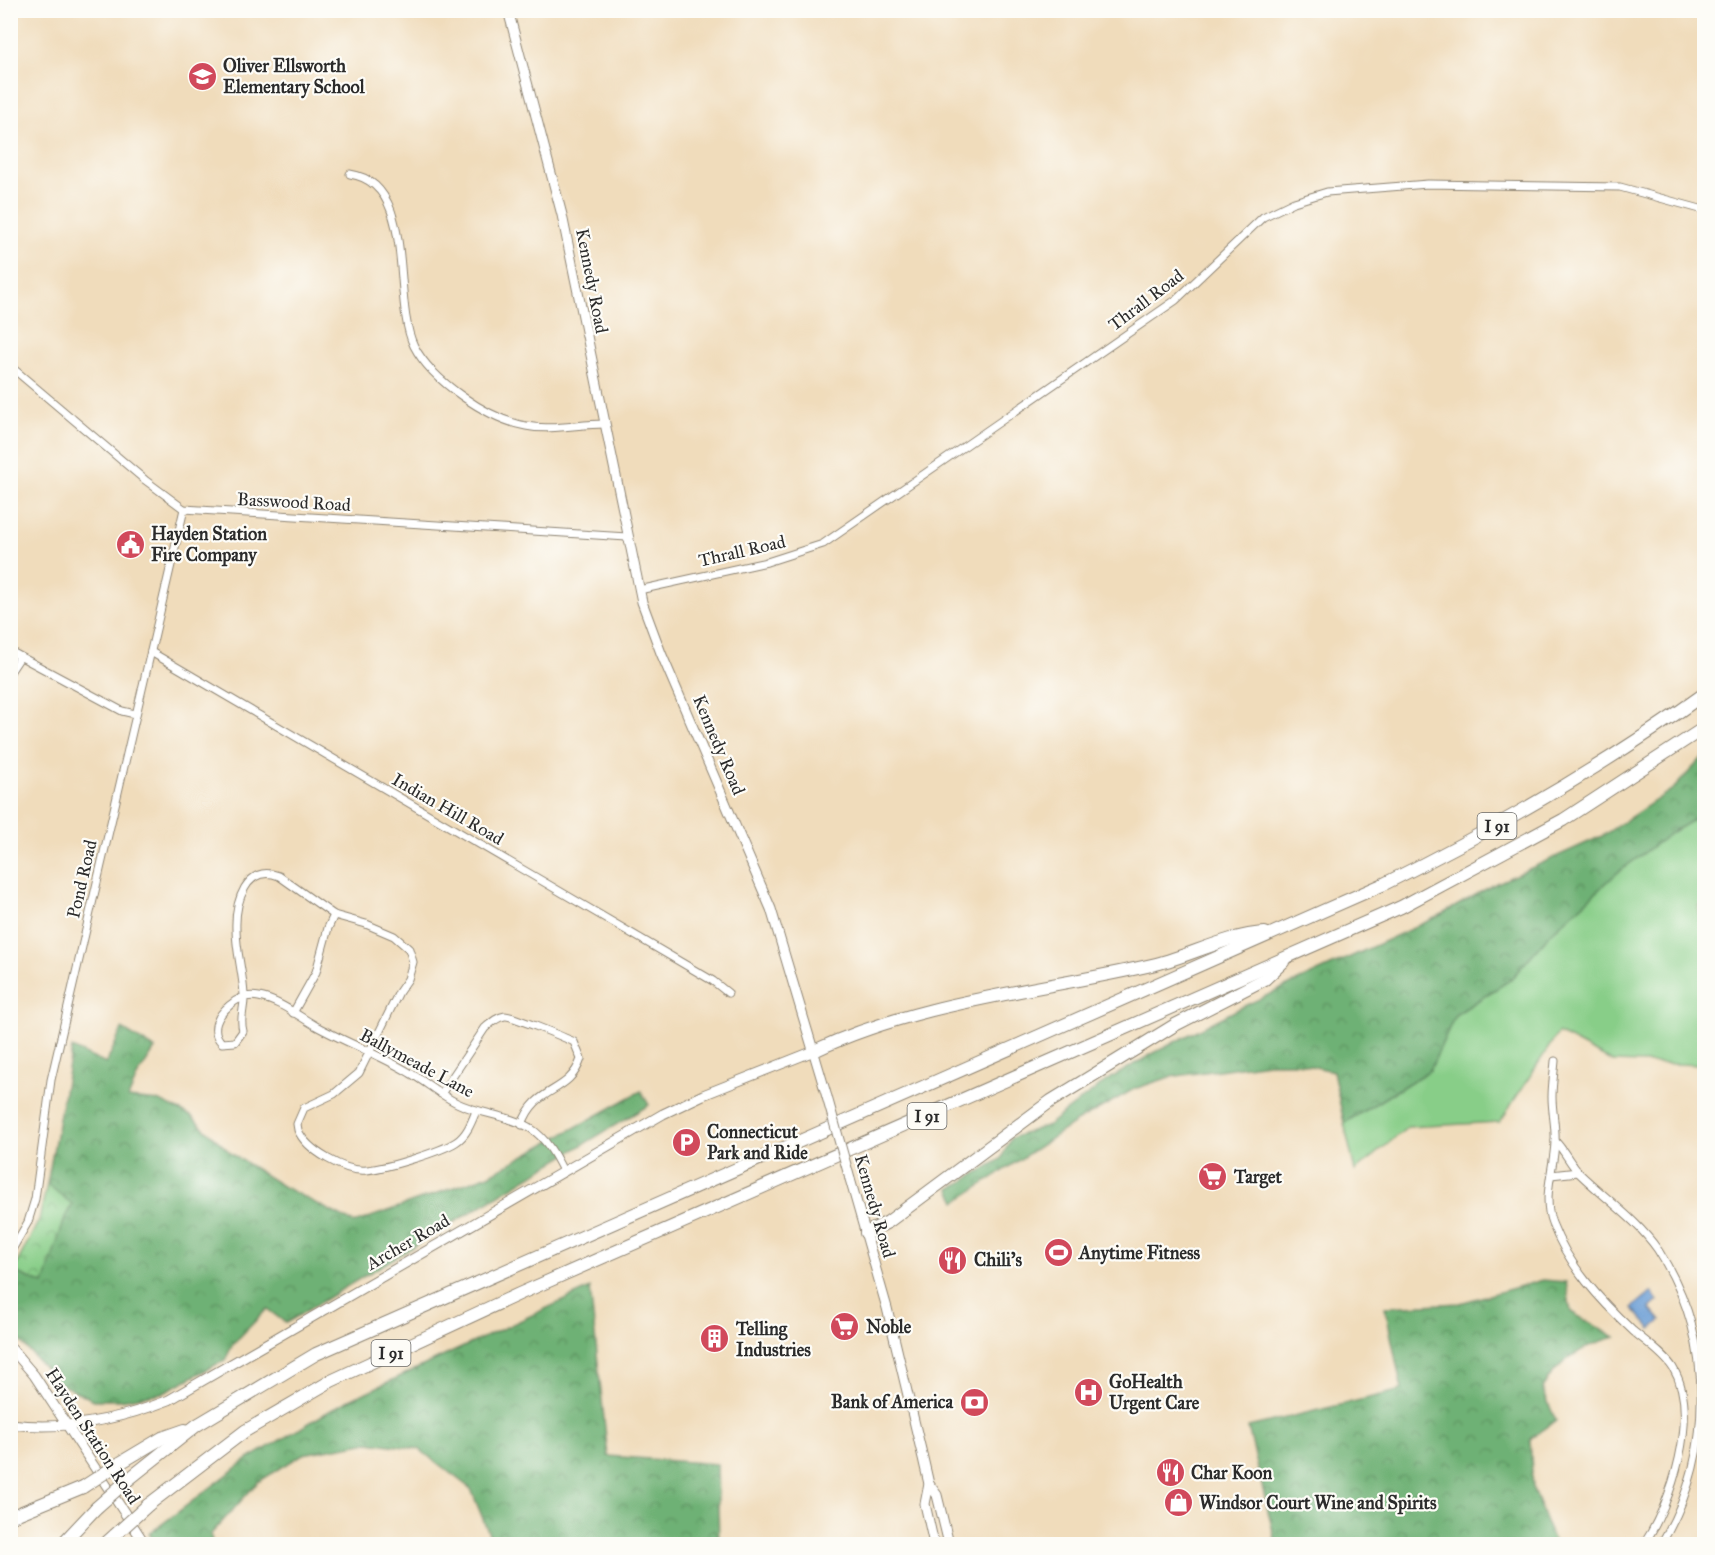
<svg xmlns="http://www.w3.org/2000/svg" width="1715" height="1555" font-family="'IM FELL Great Primer',serif">
<defs>
<pattern id="forest-crowns" width="20" height="18" patternUnits="userSpaceOnUse" patternTransform="scale(1.5)"><rect width="20" height="18" fill="#6eb174"/><path d="M2 6a3 3 0 1 1 6 0M12 15a3 3 0 1 1 6 0" fill="none" stroke="#5b905f"/></pattern>
<pattern id="park-crowns" width="20" height="18" patternUnits="userSpaceOnUse" patternTransform="scale(1.5)"><rect width="20" height="18" fill="#88ce88"/><path d="M2 6a3 3 0 1 1 6 0M12 15a3 3 0 1 1 6 0" fill="none" stroke="#6fa76f"/></pattern>
</defs>
<rect width="100%" height="100%" fill="#fdfcf7"/>
<filter id="ink" filterUnits="userSpaceOnUse"><feTurbulence type="fractalNoise" baseFrequency=".0167" numOctaves="2"/><feDisplacementMap in="SourceGraphic" scale="12" xChannelSelector="R" yChannelSelector="G"/><feConvolveMatrix kernelMatrix="1 2 1 2 8 2 1 2 1" color-interpolation-filters="sRGB"/></filter>
<filter id="wash" filterUnits="userSpaceOnUse"><feTurbulence type="fractalNoise" baseFrequency=".008" numOctaves="4" result="noise"/><feDisplacementMap in="SourceGraphic" scale="24" xChannelSelector="R" yChannelSelector="G"/><feGaussianBlur stdDeviation="1.35" result="paint"/><feColorMatrix in="noise" values="0 0 0 0 0 0 0 0 0 0 0 0 0 0 0 0 0 1.4 0 .05"/><feComposite in="paint" operator="in"/></filter>
<g filter="url(#wash)">
<rect width="100%" height="100%" fill="#f0dcbb"/>
<polygon fill="#88ce88" stroke="#5a7c5a" stroke-width="1.5" points="1704,813 1704,903 1698,906 1704,936 1704,1065 1613,1062 1558,1033 1500,1122 1408,1127 1355,1171 1344,1123 1430,1070 1455,1015 1510,980 1550,934 1617,873 1672,832"/>
<g fill="url(#forest-crowns)" stroke="#4c6e50" stroke-width="1.5">
<polygon points="1704,756 1704,813 1672,832 1617,873 1550,934 1510,980 1455,1015 1430,1070 1344,1123 1333,1071 1297,1063 1268,1063 1170,1077 1134,1089 1076,1122 956,1202 950,1189 1001,1159 1011,1138 1048,1125 1106,1081 1152,1054 1242,1007 1439,916 1493,885 1602,836 1674,788"/>
<polygon points="122,1029 155,1049 138,1075 128,1098 160,1101 191,1116 232,1154 284,1187 354,1223 489,1175 641,1091 649,1105 286,1323 267,1309 233,1344 225,1360 162,1393 121,1400 94,1400 58,1383 11,1331 10,1275 13,1271 43,1284 65,1217 72,1205 47,1184 72,1048 106,1064"/>
<path d="M1543,1280L1566,1282L1571,1312L1615,1337C1583,1346 1559,1360 1542,1388L1556,1421L1530,1439L1533,1489L1555,1544H1276L1248,1427L1402,1390L1385,1307L1460,1303Z"/>
<polygon points="590,1288 608,1456 717,1464 719,1544 493,1544 471,1489 419,1449 369,1442 303,1454 258,1482 211,1534 212,1544 156,1544 149,1534 248,1459 343,1403"/>
</g>
<polygon fill="url(#park-crowns)" stroke="#5a7c5a" stroke-width="1.5" points="47,1184 72,1204 65,1217 44,1284 13,1271 39,1220"/>
<polygon fill="#699cd4" stroke="#4a6480" stroke-width="1.5" points="1651,1292 1658,1301 1650,1308 1661,1321 1651,1329 1632,1308"/>
</g>
<g filter="url(#ink)">
<g fill="none" stroke-linecap="round" stroke-linejoin="round">
<defs>
<g id="street">
<path d="M350,174C418,184 391,299 414,346C432,381 488,419 526,426C550,431 579,424 604,424"/>
<polyline points="10,366 145,480 184,509 627,537"/>
<polyline points="639,590 767,562 823,544 1176,300 1263,217 1294,202 1327,192 1428,184 1620,187 1704,210"/>
<polyline points="10,651 122,711 135,714"/>
<polyline points="151,652 713,981 728,993"/>
<polyline points="10,672 20,657"/>
<polyline points="293,1013 316,972 328,928 334,915"/>
<path d="M1555,1061C1554,1073 1552,1085 1552,1097C1552,1112 1556,1127 1555,1142C1554,1169 1542,1197 1552,1223C1569,1267 1600,1300 1633,1331C1646,1342 1664,1354 1673,1368C1701,1414 1671,1504 1644,1544"/>
<path d="M441,1094L485,1028C491,1023 497,1017 505,1016C510,1015 566,1038 574,1042L581,1059C569,1095 535,1085 522,1125"/>
<path d="M476,1111C472,1121 467,1135 456,1142C440,1152 387,1168 367,1170C346,1173 306,1150 298,1130L297,1124L304,1108L334,1094L359,1073L399,992L408,979L413,962L409,949L394,936L366,924L334,915L279,876C246,863 235,903 236,929C236,951 243,973 244,995C245,1008 239,1018 243,1031L235,1042L222,1043C209,1030 218,1015 230,1005C239,997 248,995 259,997C280,1001 298,1016 316,1026C347,1043 380,1055 410,1073C426,1082 440,1095 457,1103C479,1114 509,1115 530,1128C546,1138 555,1155 563,1171"/>
<path d="M1555,1141C1565,1151 1570,1164 1580,1174C1606,1199 1637,1220 1658,1250C1715,1338 1715,1455 1661,1544"/>
<polyline points="1551,1175 1578,1172"/>
<polyline points="10,1253 28,1222 35,1199 51,1080 184,509"/>
</g>
<g id="secondary">
<polyline points="508,10 562,215 642,602 661,653 771,909 827,1097"/>
<polyline points="850,1179 887,1308 923,1458 929,1484 925,1504 934,1544"/>
<polyline points="10,1347 34,1375 145,1544"/>
<path d="M10,1424C65,1431 118,1420 169,1400L663,1114L703,1095L814,1051"/>
<polyline points="929,1484 937,1495 949,1544"/>
</g>
<g id="highway">
<path d="M814,1051C922,1000 1041,991 1156,964C1193,955 1227,935 1265,933"/>
<polyline points="866,1233 888,1222 1051,1101 1175,1025 1265,979 1283,962"/>
<polyline points="120,1463 162,1438 185,1430"/>
<path d="M129,1479L197,1425L316,1354L1382,885C1495,829 1603,767 1704,694"/>
<polyline points="148,1505 245,1431 331,1381 519,1294 1401,907 1563,820 1704,728"/>
<polyline points="10,1517 83,1487"/>
<polyline points="62,1544 96,1508"/>
<polyline points="105,1544 115,1535"/>
</g>
</defs>
<use href="#street" stroke="#8e8473" stroke-width="9"/>
<use href="#secondary" stroke="#8e8473" stroke-width="11"/>
<use href="#highway" stroke="#8e8473" stroke-width="14"/>
<use href="#street" stroke="#fff" stroke-width="7"/>
<use href="#secondary" stroke="#fff" stroke-width="9"/>
<use href="#highway" stroke="#fff" stroke-width="12"/>
<defs>
<polyline id="secondary-bridge" points="827,1097 850,1179"/>
<g id="highway-bridge">
<polyline points="83,1487 120,1463"/>
<polyline points="96,1508 129,1479"/>
<polyline points="115,1535 148,1505"/>
</g>
</defs>
<use href="#secondary-bridge" stroke="#8e8473" stroke-width="11" stroke-linecap="butt"/>
<use href="#highway-bridge" stroke="#8e8473" stroke-width="14" stroke-linecap="butt"/>
<use href="#secondary-bridge" stroke="#fff" stroke-width="9"/>
<use href="#highway-bridge" stroke="#fff" stroke-width="12"/>
</g>
</g>
<defs>
<symbol id="school-disc" viewBox="-11 -11 22 22"><circle r="9.5" fill="#d1495b" stroke="#fdfcf7"/><path d="M0-5L7-2L0 1L-7-2ZM-4 1L0 2.5L4 1V4Q0 6-4 4Z" fill="#fff"/></symbol>
<symbol id="civic-disc" viewBox="-11 -11 22 22"><circle r="9.5" fill="#d1495b" stroke="#fdfcf7"/><path d="M-.6-6.5H3V-4.5H.6V-3L4-1V1h2V6H-6V1h2V-1L-.6-3ZM-1.2 2.5V6h2.4V2.5Z" fill="#fff"/></symbol>
<symbol id="parking-disc" viewBox="-11 -11 22 22"><circle r="9.5" fill="#d1495b" stroke="#fdfcf7"/><path d="M-3.5-5.5H1a3.5 3.5 0 0 1 0 7H-1V5.5H-3.5ZM-1-3.4V-.6H.8a1.4 1.4 0 0 0 0-2.8Z" fill="#fff"/></symbol>
<symbol id="supermarket-disc" viewBox="-11 -11 22 22"><circle r="9.5" fill="#d1495b" stroke="#fdfcf7"/><path d="M-6-5.5h2.5l.6 2H6L4.5 2H-2.5L-4.4-4H-6ZM-1.5 3.2a1.3 1.3 0 1 0 .1 0ZM3 3.2a1.3 1.3 0 1 0 .1 0Z" fill="#fff"/></symbol>
<symbol id="stadium-disc" viewBox="-11 -11 22 22"><circle r="9.5" fill="#d1495b" stroke="#fdfcf7"/><path d="M0-5a6.5 5 0 1 0 0 10a6.5 5 0 1 0 0-10ZM-3.5-1.8h7v3.6h-7Z" fill="#fff"/></symbol>
<symbol id="restaurant-disc" viewBox="-11 -11 22 22"><circle r="9.5" fill="#d1495b" stroke="#fdfcf7"/><path d="M-5-6h1v4h1v-4h1v4h1v-4h1v5L-1.5 .5V6h-2V.5L-5-1ZM5-6V6H3V1.5H1.5Q1.5-4 5-6Z" fill="#fff"/></symbol>
<symbol id="building-disc" viewBox="-11 -11 22 22"><circle r="9.5" fill="#d1495b" stroke="#fdfcf7"/><path d="M-4-6H4V6H1V3H-1V6H-4ZM-2.5-4.3h1.7v1.8h-1.7ZM.8-4.3h1.7v1.8H.8ZM-2.5-1h1.7V.8h-1.7ZM.8-1h1.7V.8H.8Z" fill="#fff"/></symbol>
<symbol id="hospital-disc" viewBox="-11 -11 22 22"><circle r="9.5" fill="#d1495b" stroke="#fdfcf7"/><path d="M-5-5h3v3.5h4V-5h3V5h-3V1.5h-4V5h-3Z" fill="#fff"/></symbol>
<symbol id="bank-disc" viewBox="-11 -11 22 22"><circle r="9.5" fill="#d1495b" stroke="#fdfcf7"/><path d="M-6-4H6V4H-6ZM0-2.3a2.3 2.3 0 1 0 0 4.6a2.3 2.3 0 1 0 0-4.6Z" fill="#fff"/></symbol>
<symbol id="shop-disc" viewBox="-11 -11 22 22"><circle r="9.5" fill="#d1495b" stroke="#fdfcf7"/><path d="M-5-2.5h2.3a2.7 3.5 0 0 1 5.4 0H5L5.5 6h-11ZM-1.5-2.5h3a1.5 2.3 0 0 0-3 0Z" fill="#fff"/></symbol>
</defs>
<g fill-rule="evenodd">
<use href="#school-disc" x="186" y="60" width="33" height="33"/>
<use href="#civic-disc" x="114" y="528" width="33" height="33"/>
<use href="#parking-disc" x="670" y="1126" width="33" height="33"/>
<use href="#supermarket-disc" x="1196" y="1160" width="33" height="33"/>
<use href="#stadium-disc" x="1042" y="1236" width="33" height="33"/>
<use href="#restaurant-disc" x="936" y="1244" width="33" height="33"/>
<use href="#supermarket-disc" x="828" y="1310" width="33" height="33"/>
<use href="#building-disc" x="698" y="1322" width="33" height="33"/>
<use href="#hospital-disc" x="1072" y="1376" width="33" height="33"/>
<use href="#bank-disc" x="958" y="1386" width="33" height="33"/>
<use href="#restaurant-disc" x="1154" y="1456" width="33" height="33"/>
<use href="#shop-disc" x="1162" y="1486" width="33" height="33"/>
</g>
<g text-anchor="middle" dominant-baseline="central" stroke-width="4.5" stroke-linejoin="round" paint-order="stroke">
<g fill="#fdfcf7" stroke="#6a6a68" stroke-width="1.5">
<rect x="1477.5" y="813" width="39" height="26" rx="4.5"/>
<rect x="907.5" y="1103" width="39" height="26" rx="4.5"/>
<rect x="371.5" y="1340" width="39" height="26" rx="4.5"/>
</g>
<g font-size="16" font-weight="bold" fill="#2b2b2b">
<text x="1497" y="826">I 91</text>
<text x="927" y="1116">I 91</text>
<text x="391" y="1353">I 91</text>
</g>
<g font-size="18" font-weight="bold" fill="#2b2b2b" stroke="#fdfcf7" text-anchor="start">
<text x="223" y="66">Oliver Ellsworth<tspan x="223" dy="21">Elementary School</tspan></text>
<text x="151" y="534">Hayden Station<tspan x="151" dy="21">Fire Company</tspan></text>
<text x="707" y="1132">Connecticut<tspan x="707" dy="21">Park and Ride</tspan></text>
<text x="1234" y="1177">Target</text>
<text x="1079" y="1253">Anytime Fitness</text>
<text x="974" y="1260">Chili's</text>
<text x="866" y="1327">Noble</text>
<text x="736" y="1329">Telling<tspan x="736" dy="21">Industries</tspan></text>
<text x="1109" y="1382">GoHealth<tspan x="1109" dy="21">Urgent Care</tspan></text>
<text x="953" y="1402" text-anchor="end">Bank of America</text>
<text x="1191" y="1473">Char Koon</text>
<text x="1199" y="1503">Windsor Court Wine and Spirits</text>
</g>
<g font-size="18" fill="#2b2b2b" stroke="#fdfcf7">
<text transform="translate(592 281) rotate(79)">Kennedy Road</text>
<text transform="translate(1146 300) rotate(-37)">Thrall Road</text>
<text transform="translate(294 502) rotate(3)">Basswood Road</text>
<text transform="translate(742 551) rotate(-13)">Thrall Road</text>
<text transform="translate(719 745) rotate(67)">Kennedy Road</text>
<text transform="translate(448 809) rotate(30)">Indian Hill Road</text>
<text transform="translate(82 879) rotate(-77)">Pond Road</text>
<text transform="translate(417 1063) rotate(28)">Ballymeade Lane</text>
<text transform="translate(875 1206) rotate(74)">Kennedy Road</text>
<text transform="translate(408 1242) rotate(-30)">Archer Road</text>
<text transform="translate(93 1436) rotate(57)">Hayden Station Road</text>
</g>
</g>
<rect width="1715" height="1555" fill="none" stroke="#fdfcf7" stroke-width="36"/>
</svg>
